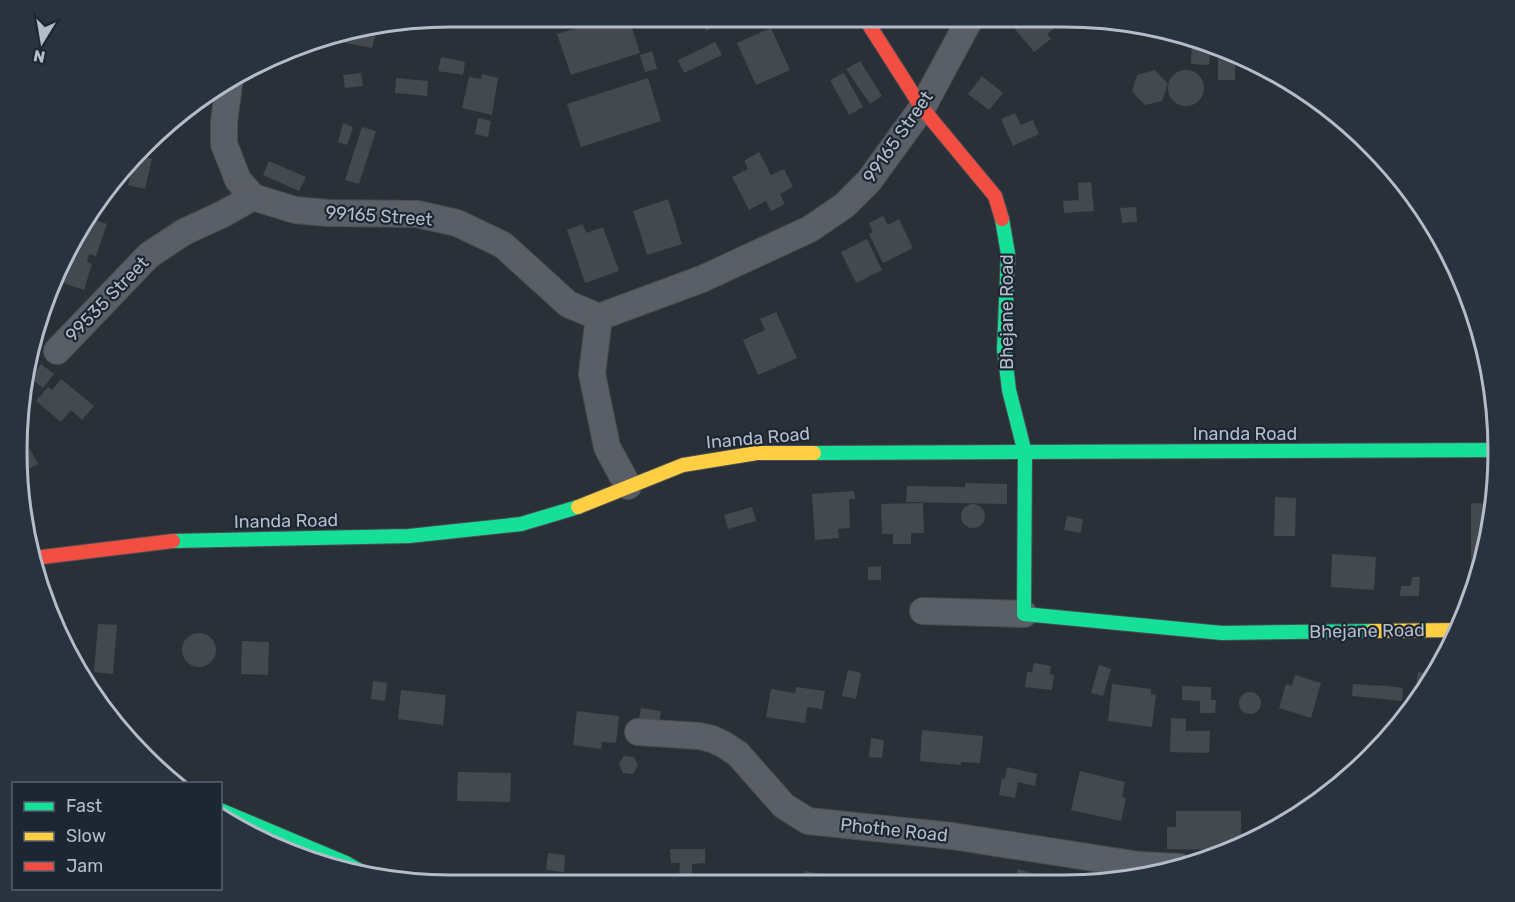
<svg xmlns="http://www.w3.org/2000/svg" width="1515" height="902" font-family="Rubik,sans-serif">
<rect width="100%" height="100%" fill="#2a3038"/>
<g fill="#444950">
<polygon points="611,17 617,17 621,28 631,25 640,53 571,75 557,34"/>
<polygon points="665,17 690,17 687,23 682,27 675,27 668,24"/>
<polygon points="695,17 727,17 728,20 706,31 701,20"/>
<polygon points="1017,17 1058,17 1062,22 1047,34 1051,39 1034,52 1010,23"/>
<polygon points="771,28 790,70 756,85 737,43"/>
<polygon points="377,29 372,48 321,38"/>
<polygon points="1192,37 1204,40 1225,50 1225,55 1210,54 1209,65 1191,64"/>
<polygon points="715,42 722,55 684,73 678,60"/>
<polygon points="652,51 657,69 645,72 640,55"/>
<polygon points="441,57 465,62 463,75 438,71"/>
<rect x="1218" y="58" width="17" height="22"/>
<polygon points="860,61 882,96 870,104 846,69"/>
<circle cx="1186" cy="88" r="18"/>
<polygon points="1155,70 1168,84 1162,101 1145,105 1132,92 1137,75"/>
<polygon points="361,73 363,86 345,88 343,75"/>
<polygon points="844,73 863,107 849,115 830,80"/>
<polygon points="482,74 498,78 492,115 462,108 469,77 481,79"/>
<polygon points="982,76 1003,93 989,110 968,94"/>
<polygon points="396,78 428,81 427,96 395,93"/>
<polygon points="648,78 661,121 581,147 567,104"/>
<polygon points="1015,113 1021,125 1033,120 1039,134 1013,146 1001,119"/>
<polygon points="478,118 491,121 488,137 475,134"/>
<polygon points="343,123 353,127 347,145 338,142"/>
<polygon points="362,127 376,131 359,184 345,180"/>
<polygon points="156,138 157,145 154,151 149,154 143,153"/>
<polygon points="759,152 771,175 784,169 793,187 780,194 785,204 771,211 766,201 749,210 732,177 748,169 744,161"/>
<polygon points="140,156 152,159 145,189 128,185 133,163"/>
<polygon points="269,161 306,177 299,191 263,175"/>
<polygon points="1091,182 1094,211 1064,213 1063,201 1079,200 1078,183"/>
<polygon points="668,199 682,244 647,255 633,211"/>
<polygon points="1136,207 1137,222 1122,223 1120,208"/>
<polygon points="883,216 888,225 899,219 913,248 883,263 869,234 873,232 869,223"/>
<polygon points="86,217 107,224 96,256 89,254 87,262 92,264 84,290 55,280 73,244 77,245"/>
<polygon points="583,224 586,233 603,227 619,271 585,283 567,230"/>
<polygon points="867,239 882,270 856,283 841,252"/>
<polygon points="776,312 797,358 758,375 743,340 765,330 760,319"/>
<polygon points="41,364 54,374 43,388 30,378"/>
<polygon points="61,379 94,406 82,420 71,410 61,422 36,401 48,387 52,390"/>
<polygon points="20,430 38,464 20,473 17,451"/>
<polygon points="965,483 1007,484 1007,504 906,502 907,486 965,487"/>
<polygon points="854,491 855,499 849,499 850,528 838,529 839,538 815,540 812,494"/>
<polygon points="1275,497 1296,498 1295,536 1274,536"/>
<polygon points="923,503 924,533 911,533 911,544 893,544 893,534 882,534 881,504"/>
<polygon points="1471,503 1493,504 1490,536 1473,592 1471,592"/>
<circle cx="973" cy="516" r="12"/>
<polygon points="752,507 756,521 728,529 724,515"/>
<polygon points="1067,516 1083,519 1081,533 1064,530"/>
<polygon points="1332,554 1376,557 1374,590 1331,587"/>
<polygon points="881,566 881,580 868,580 868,567"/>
<polygon points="1412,577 1420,577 1419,596 1400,596 1401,586 1411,586"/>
<polygon points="98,624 117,625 113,674 94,672"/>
<circle cx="199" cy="650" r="17"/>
<polygon points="242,641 269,642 268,675 241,674"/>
<polygon points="1034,663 1051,666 1050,674 1054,675 1052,690 1025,687 1027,672 1032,672"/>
<polygon points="1099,665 1111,669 1103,696 1091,693"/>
<polygon points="848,670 861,673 856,699 842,696"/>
<polygon points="1418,672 1435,675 1425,693 1413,707"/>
<polygon points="1295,675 1321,683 1311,718 1279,708 1286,684 1292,686"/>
<polygon points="373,681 387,683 385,701 371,699"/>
<polygon points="1112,684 1151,689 1151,694 1156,695 1152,727 1108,721"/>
<polygon points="1353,684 1381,686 1381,685 1403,688 1402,701 1352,696"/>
<polygon points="1182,686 1211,687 1211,700 1216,700 1215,713 1200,713 1200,701 1182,700"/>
<polygon points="796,687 825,691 822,709 807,707 805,723 766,717 771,689 795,693"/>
<polygon points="401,690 446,695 443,725 398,719"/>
<circle cx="1250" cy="703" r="11"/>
<polygon points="641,708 661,711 658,732 637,729"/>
<polygon points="577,711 619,716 616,743 602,742 601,749 573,745"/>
<polygon points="1171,718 1186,719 1186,731 1210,731 1209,753 1170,752"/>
<polygon points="922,730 983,736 980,763 961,762 961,765 920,761"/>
<polygon points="871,738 884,740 882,758 869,757"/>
<polygon points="624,756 634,757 638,766 633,774 623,773 619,764"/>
<polygon points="1007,767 1037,774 1035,786 1018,782 1015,798 999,795 1002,778 1005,779"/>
<polygon points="1080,771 1125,782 1122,797 1126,798 1121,821 1071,810"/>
<polygon points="458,772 511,773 510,802 457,801"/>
<polygon points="1338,777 1351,777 1338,787"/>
<polygon points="1176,811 1241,811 1241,846 1231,850 1167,849 1167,827 1176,827"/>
<polygon points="670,849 705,849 705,863 692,864 692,875 679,875 680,863 671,863"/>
<polygon points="548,853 565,855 564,872 546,870"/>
<polygon points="1018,869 1065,883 1065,885 1013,885"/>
<polygon points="805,871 876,883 876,885 803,885"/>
</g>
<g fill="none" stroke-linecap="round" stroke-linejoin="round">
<defs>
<g id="street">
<polyline points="229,84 224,122 224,144 238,180 253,197 295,210 328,213 417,214 457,223 503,245 568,304 599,317 702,279 810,229 845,205 869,181 922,108 971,17"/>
<polyline points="599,317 592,374 607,447 628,486"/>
<polyline points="57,351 149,255 184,232 223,214 253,197"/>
<polyline points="923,611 1024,614"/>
<polyline points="638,732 699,736 712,739 723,744 738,754 784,806 808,821 952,836 1139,865 1180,867"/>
</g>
<g id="fast">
<polyline points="1002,219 1008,254 1004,349 1009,390 1025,453 1024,614 1222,633 1372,631"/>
<polyline points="814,453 1498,450"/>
<polyline points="173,541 409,536 521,524 578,507"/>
<polyline points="220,810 346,863 362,872"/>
</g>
<g id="slow">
<polyline points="578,507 683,465 757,453 814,453"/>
<polyline points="1372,631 1458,630"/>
</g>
<g id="jam">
<polyline points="864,17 922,108 995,196 1002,219"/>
<polyline points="34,558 173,541"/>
</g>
</defs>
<use href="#street" stroke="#484c53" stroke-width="28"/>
<use href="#fast" stroke="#484c53" stroke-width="16"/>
<use href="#slow" stroke="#484c53" stroke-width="16"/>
<use href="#jam" stroke="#484c53" stroke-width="16"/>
<use href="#street" stroke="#5a5e66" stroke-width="26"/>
<use href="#fast" stroke="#16e098" stroke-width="14"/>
<use href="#slow" stroke="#ffcf43" stroke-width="14"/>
<use href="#jam" stroke="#f24e42" stroke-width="14"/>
</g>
<g text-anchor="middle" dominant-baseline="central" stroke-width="4.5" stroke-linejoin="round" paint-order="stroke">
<g font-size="18" fill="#b4bcc9" stroke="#1d2633">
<text transform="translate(898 137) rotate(-55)">99165 Street</text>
<text transform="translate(379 216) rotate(4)">99165 Street</text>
<text transform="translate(107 299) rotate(-46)">99535 Street</text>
<text transform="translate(1007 312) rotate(-90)">Bhejane Road</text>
<text x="1245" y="434">Inanda Road</text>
<text transform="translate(758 438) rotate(-5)">Inanda Road</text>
<text transform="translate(286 521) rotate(-1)">Inanda Road</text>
<text transform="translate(1367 631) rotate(-1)">Bhejane Road</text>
<text transform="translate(894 830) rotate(6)">Phothe Road</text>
</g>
</g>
<path d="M0 0H1515V902H0ZM451 27H1064A424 424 0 0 1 1488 451V451A424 424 0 0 1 1064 875H451A424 424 0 0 1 27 451V451A424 424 0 0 1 451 27Z" fill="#29323f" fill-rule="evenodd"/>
<path fill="none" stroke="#b4bcc9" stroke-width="3" d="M451 27H1064A424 424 0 0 1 1488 451V451A424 424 0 0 1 1064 875H451A424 424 0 0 1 27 451V451A424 424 0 0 1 451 27Z"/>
<rect x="12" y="782" width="210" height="108" fill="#1d2633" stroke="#59626f" stroke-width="1.5"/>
<rect x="24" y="802" width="30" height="9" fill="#16e098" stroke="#59626f" stroke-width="1.5"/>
<text x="66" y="812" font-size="18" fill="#b4bcc9">Fast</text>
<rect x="24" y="832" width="30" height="9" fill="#ffcf43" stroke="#59626f" stroke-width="1.5"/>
<text x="66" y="842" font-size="18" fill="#b4bcc9">Slow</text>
<rect x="24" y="862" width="30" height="9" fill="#f24e42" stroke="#59626f" stroke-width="1.5"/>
<text x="66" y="872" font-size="18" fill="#b4bcc9">Jam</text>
<g transform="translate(42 42) rotate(191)" stroke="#1d2633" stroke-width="4.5" paint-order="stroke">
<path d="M0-4.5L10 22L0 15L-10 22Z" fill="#b4bcc9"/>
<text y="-9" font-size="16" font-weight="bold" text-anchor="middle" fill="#b4bcc9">N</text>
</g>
</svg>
